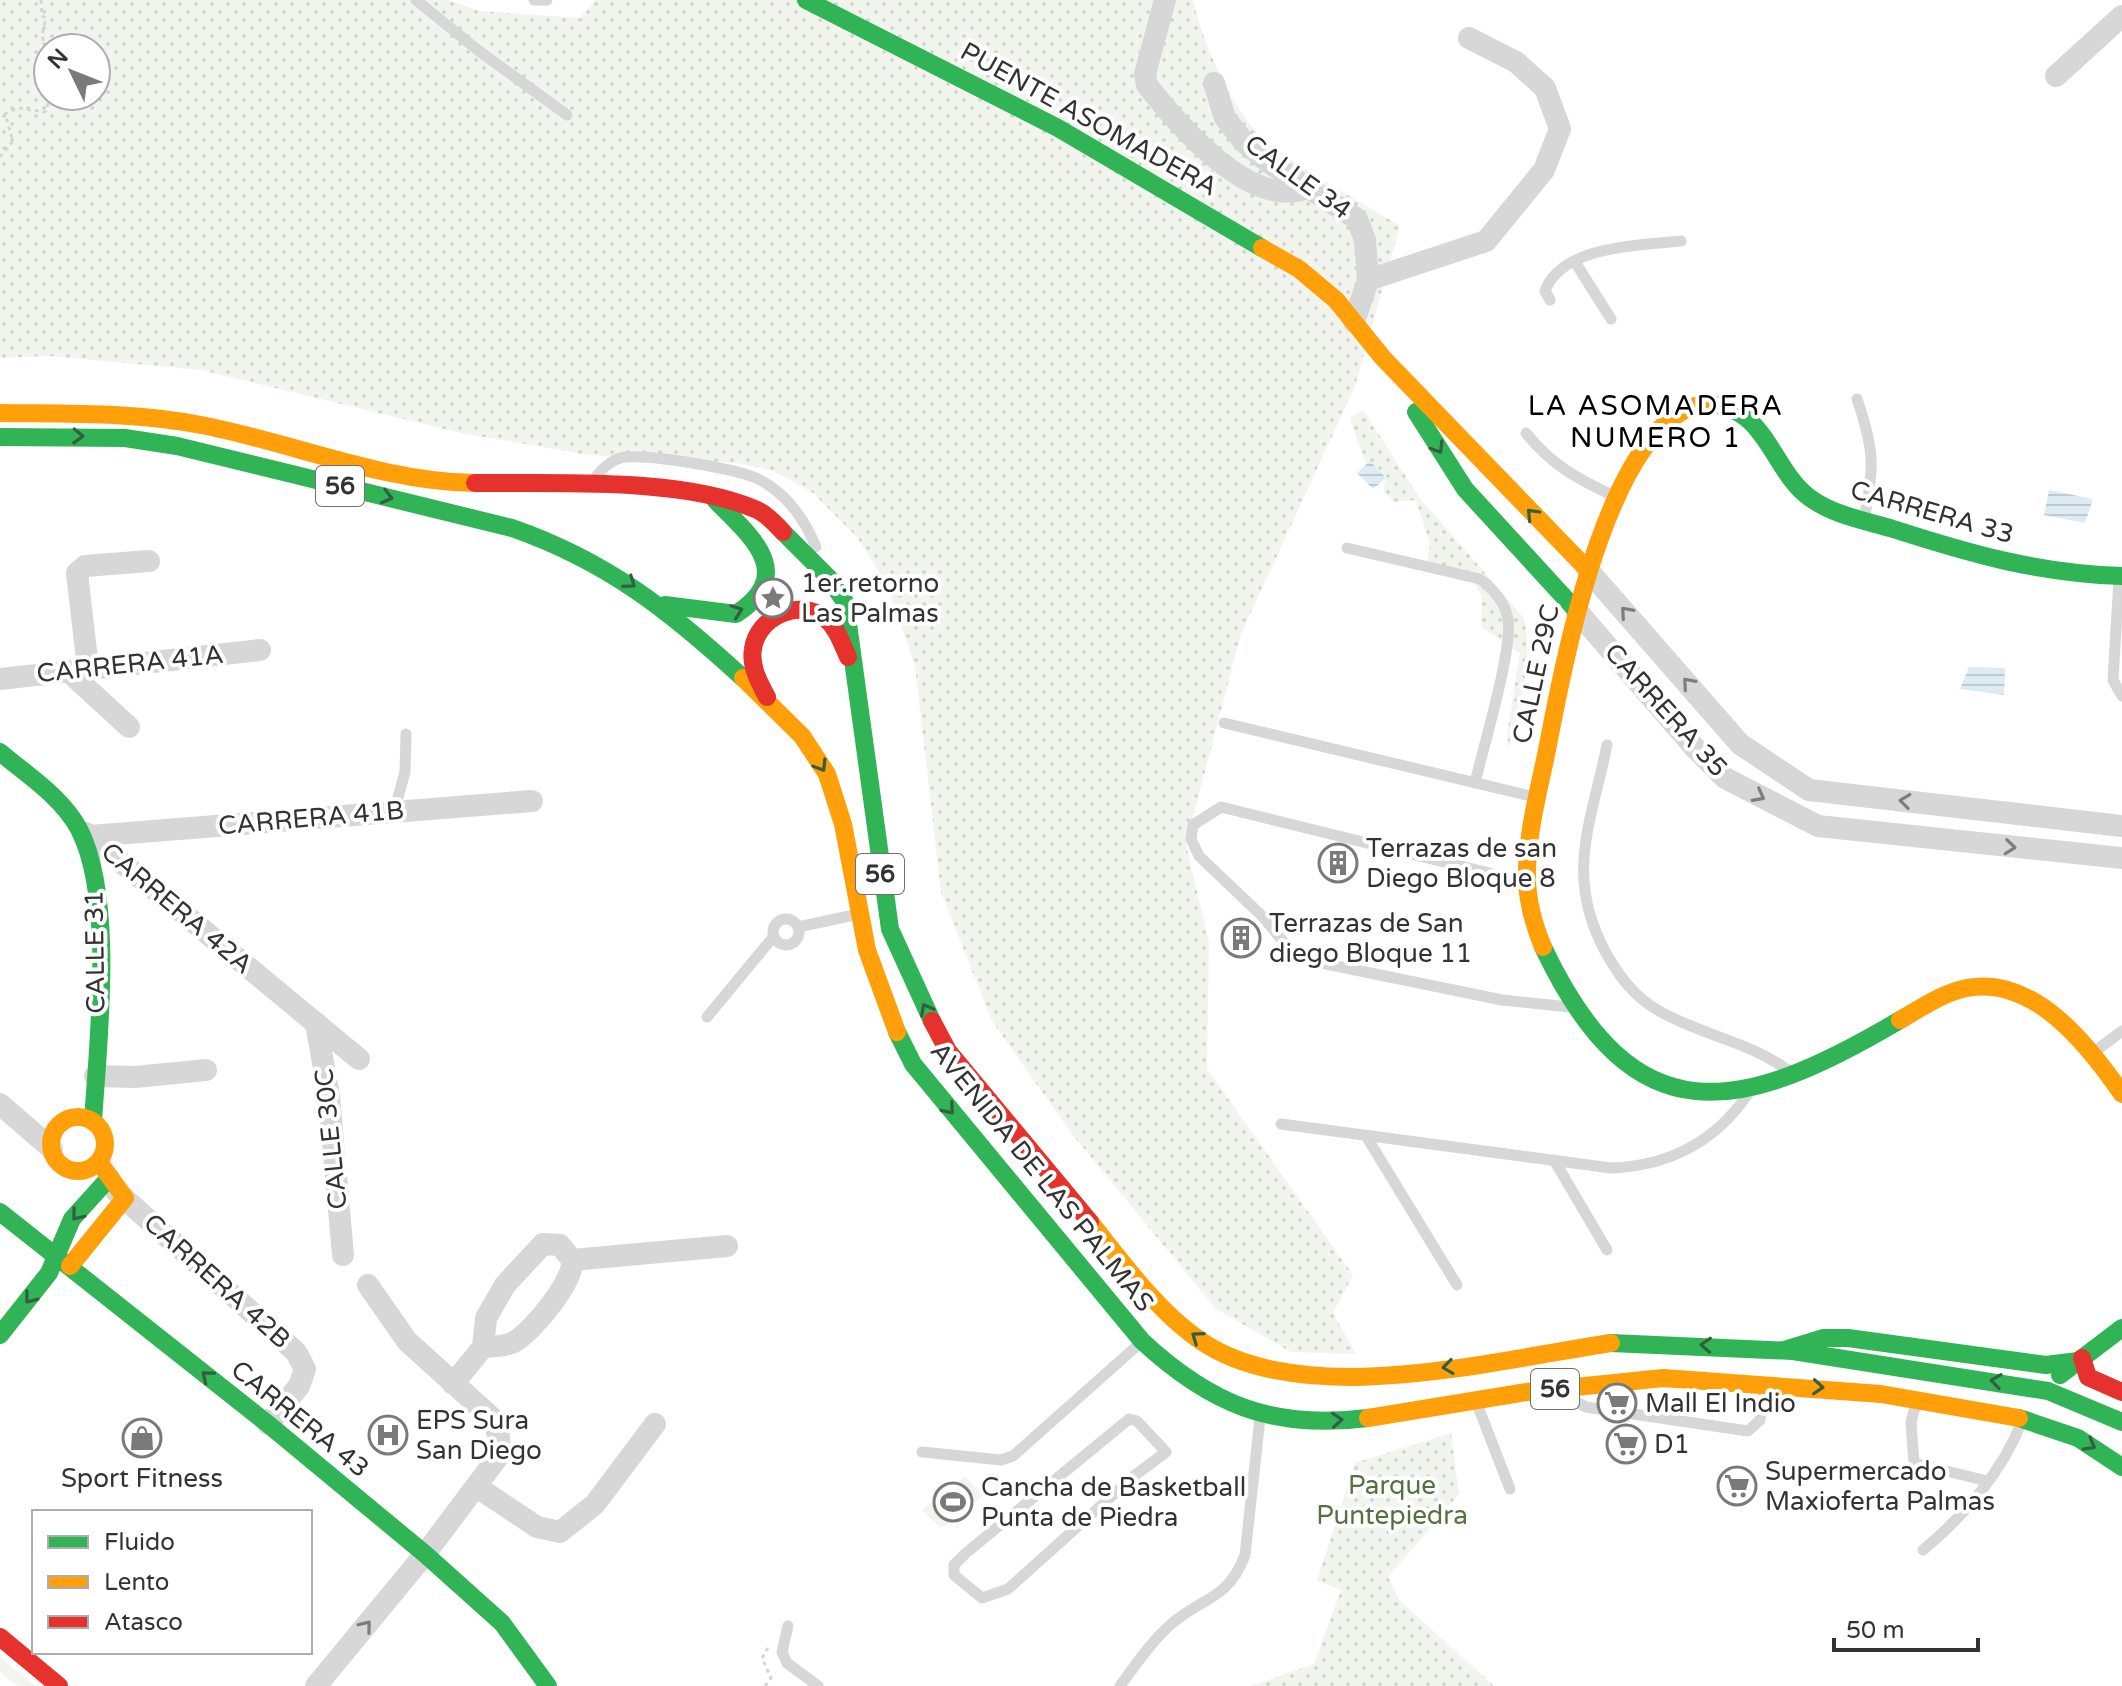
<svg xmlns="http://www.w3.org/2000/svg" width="2122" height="1686" font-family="'Varela Round',sans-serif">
<defs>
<pattern id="park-dots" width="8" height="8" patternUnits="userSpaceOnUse" patternTransform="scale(2)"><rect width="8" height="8" fill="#f1f5ed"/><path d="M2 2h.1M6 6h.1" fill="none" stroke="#cfd2cc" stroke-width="1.8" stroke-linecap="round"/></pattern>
<pattern id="water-rules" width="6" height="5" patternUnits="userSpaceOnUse" patternTransform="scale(2)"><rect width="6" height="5" fill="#ddebf3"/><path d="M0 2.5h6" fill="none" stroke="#becad1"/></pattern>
</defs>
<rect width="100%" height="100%" fill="#fff"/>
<g fill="#f1f5ed">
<polygon points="965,1477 984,1495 941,1528 922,1510"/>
<polygon points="0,1657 35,1686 18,1686 0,1672"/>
</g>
<g fill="url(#park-dots)" fill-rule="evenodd">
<path d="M0,0H448L480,11L580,18L595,0H1193C1201,37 1225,92 1248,122C1278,160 1357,199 1400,226L1355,386L1241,634L1186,844L1209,943L1207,1069L1353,1275L1333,1313L1356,1354L1291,1352L1216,1309L1072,1134L992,1021L941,892L915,666L887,584L857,537L813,493L774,471L737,463L589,455L461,433L201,370L51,356L0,358ZM48,48H96V96H48Z"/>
<path d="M1363,410L1419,497L1524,618C1534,663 1519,705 1509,749L1507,734L1520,653L1481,627L1482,596L1470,577L1426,565L1430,544L1416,500L1394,502L1383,491L1386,477L1369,461L1366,464L1350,419Z"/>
<polygon points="1451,1433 1459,1494 1388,1577 1399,1600 1494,1686 1251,1686 1314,1664 1341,1590 1317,1581 1355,1463"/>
</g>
<g fill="url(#water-rules)">
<polygon points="1370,461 1386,478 1373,489 1357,473"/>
<polygon points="2049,490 2093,499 2085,523 2044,515"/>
<polygon points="1969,667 2005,668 2004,695 1960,689"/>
</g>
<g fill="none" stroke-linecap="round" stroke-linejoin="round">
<g stroke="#d6d6d6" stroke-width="3" stroke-dasharray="4 4" stroke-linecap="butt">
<polyline points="41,0 42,16 46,18 42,35 48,58"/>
<polyline points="48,63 37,73 48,90"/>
<polyline points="0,157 13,141 5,114 18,108 45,112 51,96"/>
<polyline points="765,1686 771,1678 762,1658 768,1648"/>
</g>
<g stroke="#d7d7d7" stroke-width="11">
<polyline points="416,0 479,51 567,115"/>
<polyline points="534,0 547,0"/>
<polyline points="1575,262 1611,319"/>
<path d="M1550,300L1545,291C1562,245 1642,245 1681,241"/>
<path d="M1857,399C1874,448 1875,468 1864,519"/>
<path d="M1526,433C1551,465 1578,479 1614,496"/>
<path d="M596,477C603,467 614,458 626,457C653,455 732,468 756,478C786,492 804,518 816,547"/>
<path d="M1347,548L1480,579C1493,589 1505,602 1508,619C1513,649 1483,748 1475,783"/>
<polyline points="2119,579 2113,680 2122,696"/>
<polyline points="1224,723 1535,797"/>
<path d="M1607,745C1591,824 1564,876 1606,953C1624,985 1641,1004 1675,1019C1715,1038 1755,1045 1792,1073"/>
<polyline points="394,812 405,772 406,734"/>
<polyline points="1525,882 1221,807 1193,825 1191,839 1199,856 1262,916 1297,958 1502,1000 1569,1007"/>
<circle cx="786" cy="932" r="13"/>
<polyline points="798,927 854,915"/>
<polyline points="707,1017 774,936"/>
<polyline points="2094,1052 2122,1031"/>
<path d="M1281,1124L1611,1168C1668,1166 1715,1142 1748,1094"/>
<polyline points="1366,1136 1457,1285"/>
<polyline points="1554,1160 1607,1250"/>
<polyline points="1562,1395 1586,1407 1748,1431 1760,1420 1765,1386"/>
<polyline points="1917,1400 1911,1422 1914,1463 1987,1481"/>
<polyline points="1477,1404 1510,1489"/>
<polygon points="1129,1419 1137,1421 1166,1452 1134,1476 1008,1589 982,1598 954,1575 954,1565 966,1553"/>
<polyline points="922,1452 1001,1460 1013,1456 1138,1345"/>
<path d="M1923,1550C1964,1516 2003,1471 2022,1421"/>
<polyline points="788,1626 782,1652 787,1663 818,1686"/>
<path d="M1120,1686C1135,1666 1150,1643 1169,1626C1201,1597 1228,1601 1245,1555L1260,1418"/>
</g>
<g stroke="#d7d7d7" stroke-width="22">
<path d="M1165,0L1145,74L1147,85C1178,125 1253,213 1309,187"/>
<polyline points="2056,76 2122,16"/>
<polyline points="1214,83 1225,118 1244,142 1268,162 1357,219 1365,240 1368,280 1354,322"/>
<polyline points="1368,280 1486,241 1544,170 1560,129 1545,88 1516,62 1469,38"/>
<polyline points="1587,569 1740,744 1809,790 2122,826"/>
<polyline points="1576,610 1695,748 1725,778 1818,826 2122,858"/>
<polyline points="88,668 77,573 85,566 149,561"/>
<polyline points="68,671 129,727"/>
<polyline points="0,679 260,650"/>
<polyline points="86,833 359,1059"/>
<polyline points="90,836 532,801"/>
<polyline points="316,1023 329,1096 343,1255"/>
<polyline points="95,1076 135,1077 206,1070"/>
<polyline points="0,1104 52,1149"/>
<polyline points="116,1191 296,1352 305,1369 299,1386 268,1424"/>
<path d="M483,1347C493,1346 505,1347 514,1342C533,1331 575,1280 572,1260"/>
<polyline points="453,1384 483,1347 486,1318 505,1285 543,1244 560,1245 572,1260 727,1246"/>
<polyline points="477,1487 537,1527 560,1532 595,1504 655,1424"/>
<polyline points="316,1686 425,1554 498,1457 499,1437 492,1418 407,1341 368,1285"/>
</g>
<g stroke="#30b455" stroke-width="18">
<polyline points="806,0 1058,128 1262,248"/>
<path d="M1706,404C1767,405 1771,470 1810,498C1834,515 1862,520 1890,528C1971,554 2036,573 2122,576"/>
<polyline points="1416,412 1465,489 1576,610"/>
<path d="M0,437L125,438L177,446L512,528C607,561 670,611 743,678"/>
<polyline points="783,532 828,577 845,602 890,929 932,1021"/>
<path d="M665,605L736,614C797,574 752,537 715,500"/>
<path d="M0,752C27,775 62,797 79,829C115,899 98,1042 93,1121"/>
<path d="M1543,947C1634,1140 1741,1114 1900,1020"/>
<path d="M897,1032L913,1064L1142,1341C1211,1405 1273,1430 1368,1418"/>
<polyline points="0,1212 268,1424 425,1554 502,1623 548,1686"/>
<polyline points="0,1335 49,1273 72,1219 110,1177"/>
<polyline points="1611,1343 1793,1351"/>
<polyline points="1784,1350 1823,1338 1848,1338 2046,1365 2078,1361"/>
<polyline points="2060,1375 2122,1328"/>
<polyline points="2019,1418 2078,1438 2122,1467"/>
</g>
<g stroke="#ff9f0a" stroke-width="18">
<polyline points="1262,248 1299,269 1336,300 1383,358 1587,569"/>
<path d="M0,413C68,414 134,412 201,425C291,442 382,482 475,483"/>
<polyline points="743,678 802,736 827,774 843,824 867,950 897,1032"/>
<path d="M1543,947C1533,923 1526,896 1527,870C1528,829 1539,790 1547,750C1562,673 1608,413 1706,404"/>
<path d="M1900,1020C1921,1008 1942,993 1967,988C2034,975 2089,1046 2122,1094"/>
<circle cx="78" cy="1144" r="27"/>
<path d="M1090,1222C1123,1263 1157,1311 1201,1341C1304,1411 1495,1360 1611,1343"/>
<polyline points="70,1266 125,1198 99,1162"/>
<polyline points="1368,1418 1527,1392 1663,1378 1881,1394 2019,1418"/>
</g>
<g stroke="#e5322d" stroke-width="18">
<path d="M475,483C557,484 680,477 755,509C765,513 775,523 783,532"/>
<path d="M767,697C759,682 750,666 753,649C757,617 800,597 826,619C837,628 842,644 848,657"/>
<polyline points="932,1021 948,1051 1090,1222"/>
<polyline points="2082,1358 2088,1377 2122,1392"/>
<polyline points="0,1637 59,1686"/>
</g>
<polyline stroke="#30b455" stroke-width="18" points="1793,1351 2048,1391 2122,1422"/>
</g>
<defs><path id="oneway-chevron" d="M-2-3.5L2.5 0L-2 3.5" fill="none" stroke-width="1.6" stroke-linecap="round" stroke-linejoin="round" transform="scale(2)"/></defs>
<g stroke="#32603f">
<use href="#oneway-chevron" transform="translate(78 436) rotate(2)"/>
<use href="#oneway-chevron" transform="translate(1438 448) rotate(58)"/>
<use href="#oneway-chevron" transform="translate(387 497) rotate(14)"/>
<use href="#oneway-chevron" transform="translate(1532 514) rotate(-134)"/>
<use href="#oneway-chevron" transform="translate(630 583) rotate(35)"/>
<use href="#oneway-chevron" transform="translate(737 611) rotate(-20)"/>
<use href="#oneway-chevron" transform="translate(821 766) rotate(59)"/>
<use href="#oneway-chevron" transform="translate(926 1009) rotate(-118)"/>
<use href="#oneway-chevron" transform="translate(949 1109) rotate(50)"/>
<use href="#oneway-chevron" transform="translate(77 1215) rotate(129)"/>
<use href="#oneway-chevron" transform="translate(30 1298) rotate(128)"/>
<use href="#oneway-chevron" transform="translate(1197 1337) rotate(-145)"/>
<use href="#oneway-chevron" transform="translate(1706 1345) rotate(-177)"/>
<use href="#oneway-chevron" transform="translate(1448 1367) rotate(172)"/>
<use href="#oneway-chevron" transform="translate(207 1376) rotate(-141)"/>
<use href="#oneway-chevron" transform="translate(1996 1381) rotate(-172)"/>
<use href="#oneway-chevron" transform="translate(1818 1387) rotate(4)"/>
<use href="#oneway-chevron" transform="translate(1337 1420) rotate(-4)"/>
<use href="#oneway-chevron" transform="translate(2090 1445) rotate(30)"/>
</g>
<g stroke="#7d7d7d">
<use href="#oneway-chevron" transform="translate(1626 612) rotate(-131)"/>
<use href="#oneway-chevron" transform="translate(1688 683) rotate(-131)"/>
<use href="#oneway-chevron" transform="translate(1759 796) rotate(28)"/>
<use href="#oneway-chevron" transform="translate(1905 801) rotate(-173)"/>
<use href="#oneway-chevron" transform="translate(2010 847) rotate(6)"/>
<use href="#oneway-chevron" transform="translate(366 1626) rotate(-51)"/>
</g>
<defs>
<symbol id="sight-ring" viewBox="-11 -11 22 22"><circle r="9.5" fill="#fff" stroke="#7a7a7a" stroke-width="1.5"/><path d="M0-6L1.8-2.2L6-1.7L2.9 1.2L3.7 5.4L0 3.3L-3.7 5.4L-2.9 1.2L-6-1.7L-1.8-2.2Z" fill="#7a7a7a"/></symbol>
<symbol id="building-ring" viewBox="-11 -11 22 22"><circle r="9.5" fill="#fff" stroke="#7a7a7a" stroke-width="1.5"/><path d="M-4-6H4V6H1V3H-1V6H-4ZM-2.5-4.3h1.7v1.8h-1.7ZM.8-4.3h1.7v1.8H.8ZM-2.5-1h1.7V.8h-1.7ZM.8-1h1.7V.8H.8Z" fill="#7a7a7a"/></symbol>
<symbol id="supermarket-ring" viewBox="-11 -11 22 22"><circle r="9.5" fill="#fff" stroke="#7a7a7a" stroke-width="1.5"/><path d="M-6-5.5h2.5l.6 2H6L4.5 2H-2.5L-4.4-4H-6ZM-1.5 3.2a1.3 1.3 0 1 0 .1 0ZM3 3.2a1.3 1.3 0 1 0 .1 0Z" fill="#7a7a7a"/></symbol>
<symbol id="hospital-ring" viewBox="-11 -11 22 22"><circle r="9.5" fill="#fff" stroke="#7a7a7a" stroke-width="1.5"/><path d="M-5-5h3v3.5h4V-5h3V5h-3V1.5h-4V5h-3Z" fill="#7a7a7a"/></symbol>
<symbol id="shop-ring" viewBox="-11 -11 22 22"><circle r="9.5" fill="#fff" stroke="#7a7a7a" stroke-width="1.5"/><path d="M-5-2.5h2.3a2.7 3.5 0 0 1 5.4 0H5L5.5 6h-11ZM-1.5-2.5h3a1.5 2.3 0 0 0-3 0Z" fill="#7a7a7a"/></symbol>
<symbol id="stadium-ring" viewBox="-11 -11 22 22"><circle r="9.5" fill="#fff" stroke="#7a7a7a" stroke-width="1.5"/><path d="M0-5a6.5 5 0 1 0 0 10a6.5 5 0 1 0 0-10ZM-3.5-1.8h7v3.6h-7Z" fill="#7a7a7a"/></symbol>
</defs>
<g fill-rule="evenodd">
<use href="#sight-ring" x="751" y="576" width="44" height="44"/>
<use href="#building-ring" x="1316" y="841" width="44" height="44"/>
<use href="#building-ring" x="1219" y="916" width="44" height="44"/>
<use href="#supermarket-ring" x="1595" y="1381" width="44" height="44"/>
<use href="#hospital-ring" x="366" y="1413" width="44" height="44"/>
<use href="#shop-ring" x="120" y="1416" width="44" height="44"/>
<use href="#supermarket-ring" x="1604" y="1422" width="44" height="44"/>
<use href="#supermarket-ring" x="1715" y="1464" width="44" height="44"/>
<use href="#stadium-ring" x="931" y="1480" width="44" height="44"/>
</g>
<g text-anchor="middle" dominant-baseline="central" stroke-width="8" stroke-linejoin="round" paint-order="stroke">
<g fill="#fff" stroke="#707070" stroke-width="2">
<rect x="316" y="466" width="48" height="40" rx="6"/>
<rect x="856" y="854" width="48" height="40" rx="6"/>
<rect x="1531" y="1369" width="48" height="40" rx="6"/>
</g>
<g font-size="24" font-weight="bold" fill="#333">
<text x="340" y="486">56</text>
<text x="880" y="874">56</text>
<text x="1555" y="1389">56</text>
</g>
<g font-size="26" fill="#333" stroke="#fff">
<text transform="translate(1089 119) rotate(29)">PUENTE ASOMADERA</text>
<text transform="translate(1298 177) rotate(36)">CALLE 34</text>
<text transform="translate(1932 512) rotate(16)">CARRERA 33</text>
<text transform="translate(130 664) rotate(-6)">CARRERA 41A</text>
<text transform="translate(1536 674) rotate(-78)">CALLE 29C</text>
<text transform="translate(1666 710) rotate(48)">CARRERA 35</text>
<text transform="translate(311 818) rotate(-5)">CARRERA 41B</text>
<text transform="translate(177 908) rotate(40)">CARRERA 42A</text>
<text transform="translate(95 952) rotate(-91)">CALLE 31</text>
<text transform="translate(331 1139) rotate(-96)">CALLE 30C</text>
<text transform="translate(1042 1177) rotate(51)">AVENIDA DE LAS PALMAS</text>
<text transform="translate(217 1281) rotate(42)">CARRERA 42B</text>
<text transform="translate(300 1419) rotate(39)">CARRERA 43</text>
</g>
<g font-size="26" fill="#333" stroke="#fff" text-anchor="start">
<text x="801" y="583">1er.retorno<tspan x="801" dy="30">Las Palmas</tspan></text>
<text x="1366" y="848">Terrazas de san<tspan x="1366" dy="30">Diego Bloque 8</tspan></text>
<text x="1269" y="923">Terrazas de San<tspan x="1269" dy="30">diego Bloque 11</tspan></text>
<text x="1645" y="1403">Mall El Indio</text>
<text x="416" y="1420">EPS Sura<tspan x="416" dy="30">San Diego</tspan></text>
<text x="1654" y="1444">D1</text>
<text x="1765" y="1471">Supermercado<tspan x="1765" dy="30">Maxioferta Palmas</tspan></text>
<text x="142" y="1478" text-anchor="middle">Sport Fitness</text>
<text x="981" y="1487">Cancha de Basketball<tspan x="981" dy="30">Punta de Piedra</tspan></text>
</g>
<g font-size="26" fill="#56703f" stroke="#fff">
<text x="1392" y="1485">Parque<tspan x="1392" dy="30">Puntepiedra</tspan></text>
</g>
<g font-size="28" letter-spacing="2" fill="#000" stroke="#fff">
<text x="1656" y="406">LA ASOMADERA<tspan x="1656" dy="32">NUMERO 1</tspan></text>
</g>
</g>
<rect x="32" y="1510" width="280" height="144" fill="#ffffff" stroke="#adadad" stroke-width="2"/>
<rect x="48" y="1536" width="40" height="12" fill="#30b455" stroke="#adadad" stroke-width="2"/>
<text x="104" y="1550" font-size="24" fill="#333333">Fluido</text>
<rect x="48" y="1576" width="40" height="12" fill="#ff9f0a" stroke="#adadad" stroke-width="2"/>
<text x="104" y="1590" font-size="24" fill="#333333">Lento</text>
<rect x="48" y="1616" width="40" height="12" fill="#e5322d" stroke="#adadad" stroke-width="2"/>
<text x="104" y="1630" font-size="24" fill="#333333">Atasco</text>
<g transform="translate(72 72) rotate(313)"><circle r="38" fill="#ffffff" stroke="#adadad" stroke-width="2"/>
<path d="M0-6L14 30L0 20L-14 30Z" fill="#7a7a7a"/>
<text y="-12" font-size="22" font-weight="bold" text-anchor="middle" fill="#333333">N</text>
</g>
<path d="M1834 1638v12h144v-12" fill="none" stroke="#333333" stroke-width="4"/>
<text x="1846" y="1638" font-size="24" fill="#333333" stroke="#ffffff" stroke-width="6" paint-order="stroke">50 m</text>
</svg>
